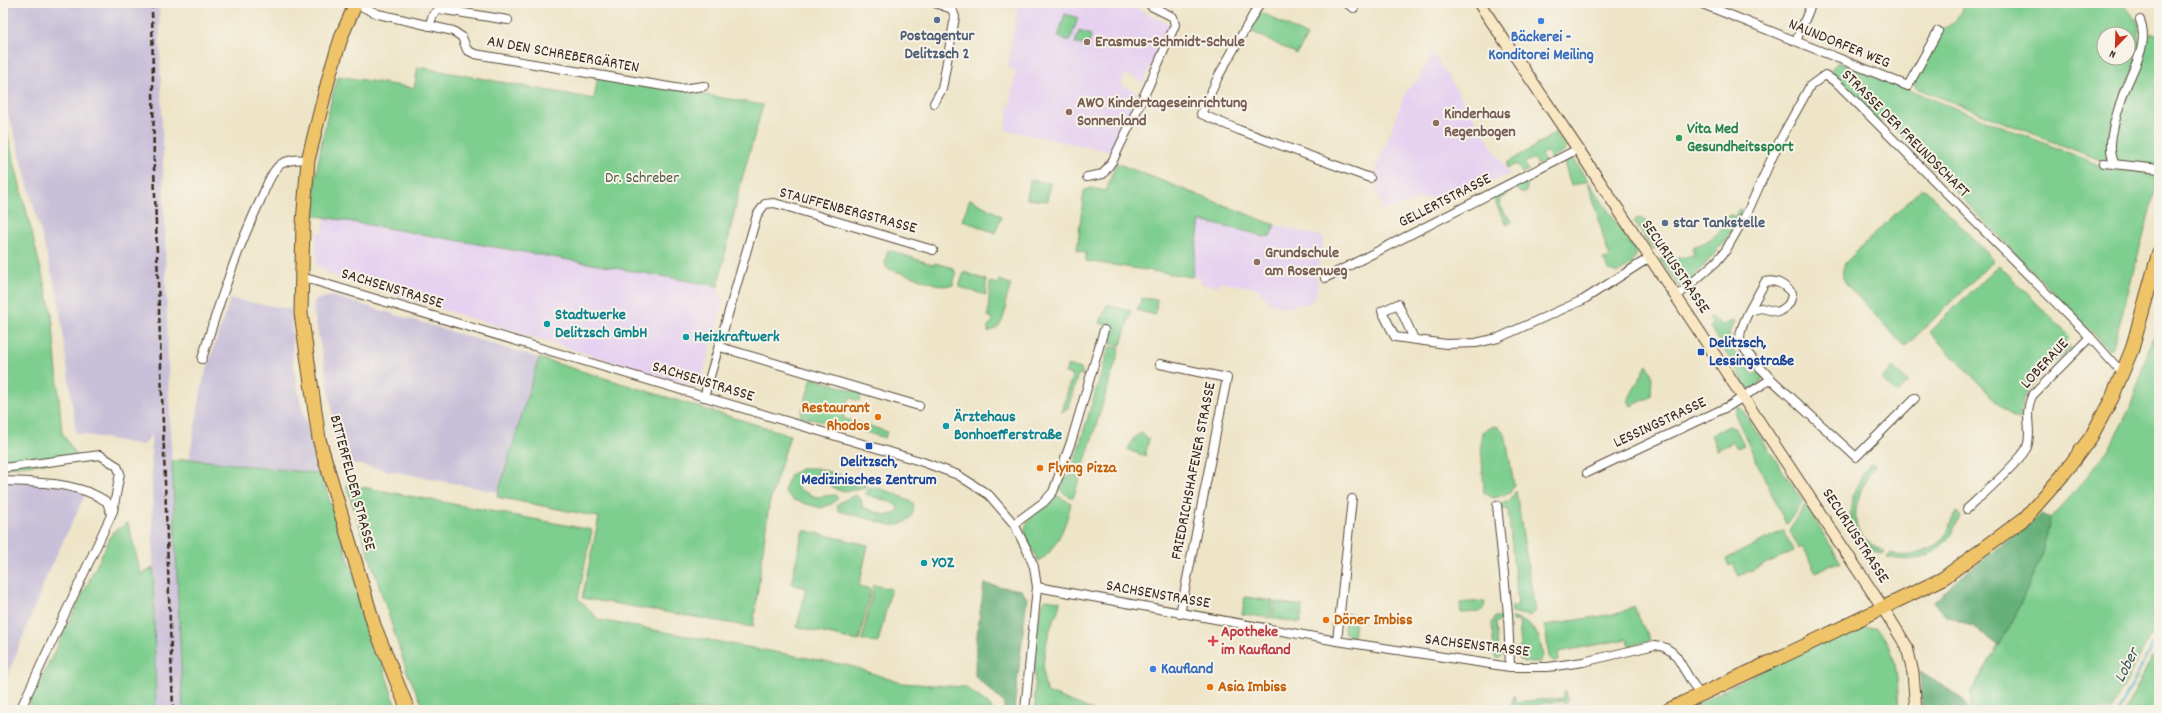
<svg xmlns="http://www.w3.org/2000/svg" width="2162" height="713" font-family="Dekko,sans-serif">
<rect width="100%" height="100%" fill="#f7f3e8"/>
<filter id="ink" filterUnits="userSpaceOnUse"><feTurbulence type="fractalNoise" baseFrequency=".025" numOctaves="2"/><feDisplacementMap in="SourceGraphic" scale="8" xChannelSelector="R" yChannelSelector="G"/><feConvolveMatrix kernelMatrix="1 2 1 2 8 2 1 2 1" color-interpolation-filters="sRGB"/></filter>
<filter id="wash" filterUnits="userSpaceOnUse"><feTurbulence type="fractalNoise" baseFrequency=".012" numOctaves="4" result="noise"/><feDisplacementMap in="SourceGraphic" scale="16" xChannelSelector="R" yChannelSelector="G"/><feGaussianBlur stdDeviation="0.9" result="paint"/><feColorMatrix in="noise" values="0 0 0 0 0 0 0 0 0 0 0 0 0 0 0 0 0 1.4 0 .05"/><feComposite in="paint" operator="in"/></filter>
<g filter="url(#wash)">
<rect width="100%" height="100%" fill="#eee5c8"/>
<g fill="#e6d2f0">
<polygon points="1018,3 1139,3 1137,9 1171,25 1143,83 1126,74 1121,85 1138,93 1112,152 1005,130 1016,70 1008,68"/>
<polygon points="1433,53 1510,175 1383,210 1375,185 1379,177 1374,175 1406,91 1417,80"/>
<polygon points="325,217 718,286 723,304 699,388 333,276 317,265 317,232 323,233"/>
<polygon points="1200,221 1253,233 1263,237 1272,232 1275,225 1324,237 1316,277 1318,285 1314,299 1308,304 1297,304 1291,308 1270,304 1257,288 1218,282 1218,286 1200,284 1201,278 1192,277"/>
</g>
<g fill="#c8bfd8">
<polygon points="3,3 159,3 169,400 183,710 156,710 151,432 147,442 142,445 76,433 58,297 12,125 3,104"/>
<polygon points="333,296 539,358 498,492 340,461 326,371 313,309 315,300"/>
<polygon points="230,299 291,309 293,362 301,404 321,474 189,459 203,381"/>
<polygon points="3,481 53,483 86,493 47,575 3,687"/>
</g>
<g fill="#7ece8f" stroke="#5c7c56" fill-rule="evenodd">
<path d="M1965,3H2123L2138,22L2141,50L2150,33L2159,36V166L2114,164L2108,142L2107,161L2095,158L1916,88L1914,84L1943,29L1955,22ZM2104,34H2128V58H2104Z"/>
<polygon points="1259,11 1307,36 1297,54 1249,30"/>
<polygon points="1065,14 1078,18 1070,41 1058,37"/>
<polygon points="1079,31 1091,35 1088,47 1075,43"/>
<polygon points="1838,62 2110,169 2140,172 2156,177 2156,188 2113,348 2109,350 1885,119 1880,123 1832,76 1832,68"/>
<path d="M418,67L594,99L598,76L763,105L740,186L718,286L312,215C315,168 325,121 338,76L414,88Z"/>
<polygon points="3,117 52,314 62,433 79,459 3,468"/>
<polygon points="1555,132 1566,148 1565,151 1551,159 1547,151 1541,155 1545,162 1538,165 1534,158 1524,163 1529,170 1522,173 1517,164 1507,168 1507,163 1542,142"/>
<polygon points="1571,156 1637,253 1631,265 1618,273 1609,270 1603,259 1609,257 1588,181 1571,186 1564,163 1565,158"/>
<polygon points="1116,163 1275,225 1270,236 1263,237 1253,233 1200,221 1192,277 1086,261 1086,253 1077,250 1084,191 1090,188 1106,191"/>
<polygon points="1030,180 1050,183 1047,201 1027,199"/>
<polygon points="1524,180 1527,186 1526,192 1522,194 1515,188 1499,200 1502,210 1512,221 1510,224 1505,223 1493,197"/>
<path d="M1921,189L1926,190L1994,260L1905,347L1848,286C1841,278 1841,271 1846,262Z"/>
<polygon points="970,199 1000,215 1001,219 995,233 962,220"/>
<path d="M1739,209L1743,211C1727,241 1707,264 1683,287H1679L1661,261L1662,258L1672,253L1674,259L1694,255L1692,247C1711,242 1721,233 1729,215L1736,216Z"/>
<path d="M1638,218C1650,219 1653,237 1656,246L1654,251L1634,221Z"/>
<polygon points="888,250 934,265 935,263 953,268 956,274 953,285 942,286 889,269 886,267 885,261"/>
<path d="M1999,265L2070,337L2065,342L2070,348C2049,368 2019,387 2020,419L2011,416L1929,332Z"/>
<polygon points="964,272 986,280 986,295 959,287"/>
<path d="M999,280L1011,284L1005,304L1007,306C1002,320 1003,327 988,332V326L993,321L992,318L988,316L990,282L997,284Z"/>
<polygon points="2159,286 2159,619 2111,710 1971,710 1971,692 2012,622 2043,553 2050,518 2081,484 2110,447 2130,408 2156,327"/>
<polygon points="1142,298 1157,300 1155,315 1137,310"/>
<polygon points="1107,305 1131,311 1121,345 1110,344 1115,328 1100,323"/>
<path d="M1710,317L1723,325L1732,321L1734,322L1729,333L1734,352L1754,375L1759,371L1763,377C1761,383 1754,389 1748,389C1734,369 1724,347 1710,327L1713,325L1709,318Z"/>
<polygon points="1109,347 1120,348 1081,474 1072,470"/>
<polygon points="539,358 790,435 769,504 753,627 582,598 599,517 497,497"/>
<polygon points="1068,365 1081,369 1084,376 1078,374 1068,408 1062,412 1072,375 1065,373"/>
<polygon points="1647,365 1652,374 1651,397 1631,406 1628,400"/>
<polygon points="1893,367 1908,382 1897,394 1881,379"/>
<polygon points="812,378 862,393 859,401 849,398 843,418 885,431 887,432 885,438 845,426 800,417"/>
<polygon points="1737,408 1741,408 1803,501 1788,523 1786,524 1737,419 1735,414"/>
<polygon points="1494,426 1498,427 1505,433 1514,485 1510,493 1494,498 1484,493 1481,439 1482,432"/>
<polygon points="1729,426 1736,429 1744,445 1737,448 1733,442 1717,450 1711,435"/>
<polygon points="1141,433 1149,439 1145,456 1128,450 1133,439"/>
<polygon points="189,459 321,474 397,710 183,710 172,461"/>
<path d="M1871,463L1875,466C1863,481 1848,514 1860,533C1866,541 1876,547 1885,552L1881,554C1872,549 1859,543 1855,533C1844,509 1856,482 1871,463Z"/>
<polygon points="802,468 816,468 866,483 865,487 849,491 837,490 830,485 805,478 798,484 798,489 816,497 835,495 838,498 832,504 821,508 793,500 784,491 790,475"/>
<polygon points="1071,473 1080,477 1073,498 1062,492 1060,487 1064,477 1069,478"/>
<polygon points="346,484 592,530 578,598 599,620 851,666 901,683 965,687 986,702 993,710 425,710 407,672"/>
<path d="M875,487L896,494L913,503C917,517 903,527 891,525L839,511L837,505L839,503L855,495L861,499L862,507C872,510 893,522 899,509L893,503L865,494L866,490Z"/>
<polygon points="1516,491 1535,611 1530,616 1512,612 1511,606 1518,606 1508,509 1501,509 1501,506 1503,502 1510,500"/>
<path d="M1054,496H1058L1071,503C1067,522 1056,553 1038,561C1034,552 1027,541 1025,532C1023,520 1047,505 1054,496Z"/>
<polygon points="1805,505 1806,505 1841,563 1836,563 1815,572 1803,546 1798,549 1790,530"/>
<path d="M1957,512L1960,516C1948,549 1922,567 1887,557L1890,554C1910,559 1934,552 1946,534C1951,527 1952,519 1957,512Z"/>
<polygon points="128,523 141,574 153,568 156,710 26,710 113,532"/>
<polygon points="803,530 868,545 859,586 871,589 859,641 797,627 806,588 791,584"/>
<polygon points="1784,530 1793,551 1739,576 1733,564 1729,566 1726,559"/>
<polygon points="874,585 891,589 878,643 862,640"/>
<polygon points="1245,597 1273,601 1270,618 1242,614"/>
<path d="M1046,599L1060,601C1059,613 1054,617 1051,627C1045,645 1039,674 1047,692L1093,710L1036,709C1033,691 1034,610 1046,599Z"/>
<polygon points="1485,601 1484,609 1480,612 1461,613 1460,603"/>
<polygon points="1275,602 1303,606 1300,623 1272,618"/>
<polygon points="1633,606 1650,640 1630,646 1627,639 1558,652 1559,660 1553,661 1549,657 1545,625 1620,613"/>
<polygon points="1345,613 1354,615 1356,619 1353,636 1351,638 1344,632"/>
<polygon points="1495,617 1503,617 1503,621 1496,622 1498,649 1505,649 1501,657 1497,659 1494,656 1492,622"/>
<path d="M1511,617C1536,625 1539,633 1543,656L1539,663C1526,663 1517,663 1514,648L1521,647L1519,621H1512Z"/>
<path d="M1861,625L1863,628H1875C1899,647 1897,682 1899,710H1686L1771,666Z"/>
<polygon points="2159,644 2159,710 2125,710"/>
<polygon points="1563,691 1565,691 1567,701 1564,705 1563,700 1510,710 1514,695 1515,702 1563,698"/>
</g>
<g fill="#66b17a" stroke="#506e4c">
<polygon points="2042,514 2050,518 2043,553 2012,622 1999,646 1975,627 1946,616 1933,603 1959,578"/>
<polygon points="984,584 1021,590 1027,598 1014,710 1005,710 1003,702 975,676 976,642"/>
<polygon points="1920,672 1959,696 1970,710 1922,710"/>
</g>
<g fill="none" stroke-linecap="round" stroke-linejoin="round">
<polyline stroke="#4cb2cb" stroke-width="2.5" points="2119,710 2159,632"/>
</g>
</g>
<g filter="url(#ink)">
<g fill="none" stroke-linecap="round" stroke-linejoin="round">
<defs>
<g id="street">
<polyline points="1260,3 1219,75 1201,114 1239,130 1370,178"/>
<polyline points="1346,3 1354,8"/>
<polyline points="1700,3 1908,86 1938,31"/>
<polyline points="356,4 378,14 453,31 462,37 467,50 475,54 681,89 704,86"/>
<polyline points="429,26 433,15 439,9 508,20"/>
<polyline points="1796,41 1812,3"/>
<polyline points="934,103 942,89 955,17 952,9 935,3"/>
<polyline points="2104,163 2159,169"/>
<path d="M2114,164C2113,159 2111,154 2111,149C2110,134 2117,113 2122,98C2129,74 2151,46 2140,20"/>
<polyline points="1087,177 1103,174 1113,160 1149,85 1175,25 1173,17 1151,6 1151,3"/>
<polyline points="302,277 920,461 958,475 989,495 1014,524 1028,552 1034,567 1037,587 1025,710"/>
<polyline points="1325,278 1578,149"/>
<polyline points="1676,297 1716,262 1726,250 1748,211 1780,140 1810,86 1825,75 1837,83 2090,337 2122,373"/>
<path d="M1749,311L1765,282C1777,279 1784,285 1792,293C1791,304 1787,307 1778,312L1761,308L1749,311C1745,319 1740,329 1740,338C1741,350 1763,370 1771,379"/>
<polyline points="1414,339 1398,304 1382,311 1395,337 1446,344 1476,343 1498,338 1583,300 1649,258"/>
<polyline points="720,347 919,406"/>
<path d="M202,359C218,305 236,252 260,201C265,190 271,171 281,164C290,159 299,159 308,160"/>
<polyline points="1160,364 1227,378 1180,614"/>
<polyline points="704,397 757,215 765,204 774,203 785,206 933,250"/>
<polyline points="3,468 100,455 117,466 120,473 113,511 20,710"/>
<polyline points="1587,473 1729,406 1771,379 1856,457 1915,398"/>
<path d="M3,481C36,482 79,482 107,502L111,514"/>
<polyline points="1497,505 1508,614 1510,667"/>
<path d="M1967,509C1980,497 2022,460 2027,447C2033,430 2023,416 2032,396L2090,337"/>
<polyline points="1014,524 1044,502 1053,492 1072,439 1104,330"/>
<path d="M1037,587L1337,641L1510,667H1548L1583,662L1655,645C1664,646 1670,649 1676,656L1699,694"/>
<polyline points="1337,641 1352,499"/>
</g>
<polyline id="secondary" points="1479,3 1578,149 1883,608 1907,647 1913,673 1916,710"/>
<g id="primary">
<polyline points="356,3 342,35 330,73 308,160 303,223 301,313 319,439 374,625 408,710"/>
<polyline points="1668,710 1798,649 1942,579 2025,518 2062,476 2091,437 2112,398 2132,349 2159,252"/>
</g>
</defs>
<use href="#street" stroke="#564638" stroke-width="10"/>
<use href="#secondary" stroke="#564638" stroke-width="13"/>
<use href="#primary" stroke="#564638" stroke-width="15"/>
<use href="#street" stroke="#fff" stroke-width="8"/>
<use href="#secondary" stroke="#f9e7c3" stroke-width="11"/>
<use href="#primary" stroke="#efc469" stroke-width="13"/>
<polyline stroke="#3b2a1e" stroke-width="2.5" stroke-dasharray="6 3" stroke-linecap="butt" points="152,3 154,167 173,710"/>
</g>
</g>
<g fill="#5c6f8a" stroke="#f7f3e8" stroke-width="1.5">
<circle cx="937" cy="20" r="4"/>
<circle cx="1665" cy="223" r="4"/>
</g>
<g fill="#3f7fe0" stroke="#f7f3e8" stroke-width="1.5">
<circle cx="1541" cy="21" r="4"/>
<circle cx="1153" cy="669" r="4"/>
</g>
<g fill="#8d6e63" stroke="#f7f3e8" stroke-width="1.5">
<circle cx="1087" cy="42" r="4"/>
<circle cx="1069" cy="112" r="4"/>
<circle cx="1436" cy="123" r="4"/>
<circle cx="1257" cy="262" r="4"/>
</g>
<circle fill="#2e9e5b" stroke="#f7f3e8" stroke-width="1.5" cx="1679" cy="138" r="4"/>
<g fill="#0f9aa8" stroke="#f7f3e8" stroke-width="1.5">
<circle cx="547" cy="324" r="4"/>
<circle cx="686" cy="337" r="4"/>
<circle cx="946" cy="426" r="4"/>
<circle cx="924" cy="563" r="4"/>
</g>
<g fill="#1a4fb4" stroke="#f7f3e8" stroke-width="1.5">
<rect x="1697" y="348" width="8" height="8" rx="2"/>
<rect x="865" y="442" width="8" height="8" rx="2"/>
</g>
<g fill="#e8710a" stroke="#f7f3e8" stroke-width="1.5">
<circle cx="878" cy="417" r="4"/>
<circle cx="1040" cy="468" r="4"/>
<circle cx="1326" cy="620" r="4"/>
<circle cx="1210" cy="687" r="4"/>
</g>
<path fill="#e0444e" stroke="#f7f3e8" stroke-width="1.5" d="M1211 635h4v4h4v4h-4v4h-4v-4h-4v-4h4z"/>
<g text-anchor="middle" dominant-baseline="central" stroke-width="4" stroke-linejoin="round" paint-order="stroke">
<g font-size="16" font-weight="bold" fill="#4e5e75" stroke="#f7f3e8">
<text x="937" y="36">Postagentur<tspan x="937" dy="18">Delitzsch 2</tspan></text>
<text x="1673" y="223" text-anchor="start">star Tankstelle</text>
</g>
<g font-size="16" font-weight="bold" fill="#366cbe" stroke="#f7f3e8">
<text x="1541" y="37">Bäckerei -<tspan x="1541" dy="18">Konditorei Meiling</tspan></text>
<text x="1161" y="669" text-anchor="start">Kaufland</text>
</g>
<g font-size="16" font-weight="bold" fill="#785e54" stroke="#f7f3e8" text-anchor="start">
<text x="1095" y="42">Erasmus-Schmidt-Schule</text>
<text x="1077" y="103">AWO Kindertageseinrichtung<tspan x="1077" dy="18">Sonnenland</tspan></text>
<text x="1444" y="114">Kinderhaus<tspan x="1444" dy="18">Regenbogen</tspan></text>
<text x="1265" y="253">Grundschule<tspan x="1265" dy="18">am Rosenweg</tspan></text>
</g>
<g font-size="16" fill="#3b2a1e" stroke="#f7f3e8">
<text transform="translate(1839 44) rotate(22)">NAUNDORFER WEG</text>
<text transform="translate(563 55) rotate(10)">AN DEN SCHREBERGÄRTEN</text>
<text transform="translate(1905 134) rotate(45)">STRASSE DER FREUNDSCHAFT</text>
<text transform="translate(1445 201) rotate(-27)">GELLERTSTRASSE</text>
<text transform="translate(848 211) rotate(15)">STAUFFENBERGSTRASSE</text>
<text transform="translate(1675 267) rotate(56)">SECURIUSSTRASSE</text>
<text transform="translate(392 289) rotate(17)">SACHSENSTRASSE</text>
<text transform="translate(2045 364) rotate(-47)">LOBERAUE</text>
<text transform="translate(703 382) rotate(17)">SACHSENSTRASSE</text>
<text transform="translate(1660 423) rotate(-25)">LESSINGSTRASSE</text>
<text transform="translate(1194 471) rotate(-79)">FRIEDRICHSHAFENER STRASSE</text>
<text transform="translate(352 483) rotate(75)">BITTERFELDER STRASSE</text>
<text transform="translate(1855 536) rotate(57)">SECURIUSSTRASSE</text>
<text transform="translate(1158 595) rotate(10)">SACHSENSTRASSE</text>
<text transform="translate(1477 646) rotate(7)">SACHSENSTRASSE</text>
</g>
<g font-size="16" font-weight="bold" fill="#27864d" stroke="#f7f3e8" text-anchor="start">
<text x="1687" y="129">Vita Med<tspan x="1687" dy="18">Gesundheitssport</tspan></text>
</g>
<g font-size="16" fill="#4f5b40" stroke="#f7f3e8">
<text x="642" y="178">Dr. Schreber</text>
</g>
<g font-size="16" font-weight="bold" fill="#0d838f" stroke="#f7f3e8" text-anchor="start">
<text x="555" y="315">Stadtwerke<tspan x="555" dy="18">Delitzsch GmbH</tspan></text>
<text x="694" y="337">Heizkraftwerk</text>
<text x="954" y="417">Ärztehaus<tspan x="954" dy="18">Bonhoefferstraße</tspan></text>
<text x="932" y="563">YOZ</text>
</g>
<g font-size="16" font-weight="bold" fill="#164399" stroke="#f7f3e8" text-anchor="start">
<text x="1709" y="343">Delitzsch,<tspan x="1709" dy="18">Lessingstraße</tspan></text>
<text x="869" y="462" text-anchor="middle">Delitzsch,<tspan x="869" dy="18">Medizinisches Zentrum</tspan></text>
</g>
<g font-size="16" font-weight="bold" fill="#c56008" stroke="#f7f3e8" text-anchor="start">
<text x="870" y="408" text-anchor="end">Restaurant<tspan x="870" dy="18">Rhodos</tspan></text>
<text x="1048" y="468">Flying Pizza</text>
<text x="1334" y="620">Döner Imbiss</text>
<text x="1218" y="687">Asia Imbiss</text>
</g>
<g font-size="16" font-weight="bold" fill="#be3a42" stroke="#f7f3e8" text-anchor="start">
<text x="1221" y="632">Apotheke<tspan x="1221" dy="18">im Kaufland</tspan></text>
</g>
<g font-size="17" font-style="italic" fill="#415a5b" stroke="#f7f3e8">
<text transform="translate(2128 666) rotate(-63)">Lober</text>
</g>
</g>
<rect width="2162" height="713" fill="none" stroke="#f7f3e8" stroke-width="16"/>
<g transform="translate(2116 46) rotate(203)"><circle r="19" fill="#f7f3e8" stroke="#aca397"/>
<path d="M0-3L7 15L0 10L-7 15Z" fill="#c8321e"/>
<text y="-6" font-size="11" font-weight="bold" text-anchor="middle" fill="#3b2a1e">N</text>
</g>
</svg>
